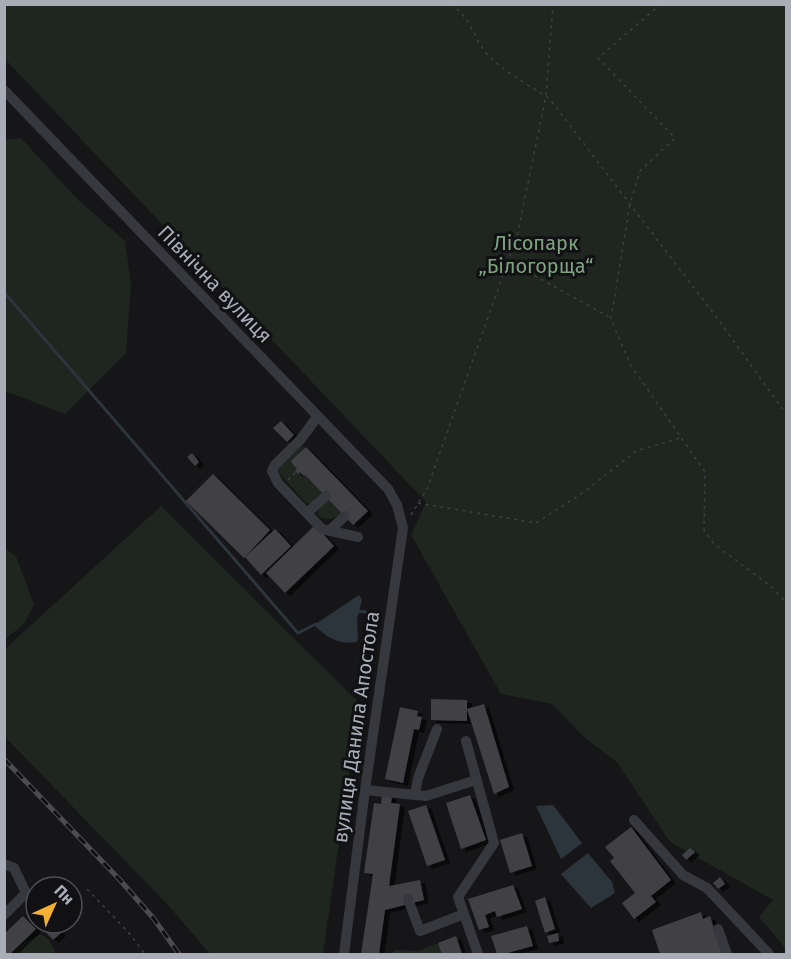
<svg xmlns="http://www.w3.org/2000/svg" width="791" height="959" font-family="'Fira Sans',sans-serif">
<defs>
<filter id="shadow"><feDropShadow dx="5" dy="3" stdDeviation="0" flood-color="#0009"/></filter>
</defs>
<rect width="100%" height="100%" fill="#161618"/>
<g fill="#1e261f">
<polygon points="5,5 786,5 786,949 759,917 773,900 670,842 617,762 586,739 552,704 501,694 411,535 426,502 5,59"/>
<polygon points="21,138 77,199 125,241 131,284 126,353 65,414 5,391 5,140"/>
<polygon points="302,445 305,448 291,462 323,493 310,504 306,503 278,472 280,466"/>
<path d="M329,499L342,513C334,519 325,523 317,514L319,509Z"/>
<polygon points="161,506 359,703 323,954 210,954 168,905 5,737 5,649"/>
<polygon points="5,549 16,556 34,605 24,624 5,639"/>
<polygon points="41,934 49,940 55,951 54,954 15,954 14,952 24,942"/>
<polygon points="435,944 443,945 450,950 450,954 390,954 395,950 419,951"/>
</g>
<g fill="#2c353c">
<path d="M359,595L362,600L357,619L358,639L356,642C338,645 326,637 314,625Z"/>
<polygon points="553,805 582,843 561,859 536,806"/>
<polygon points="588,853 612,882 615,893 591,908 561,874"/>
</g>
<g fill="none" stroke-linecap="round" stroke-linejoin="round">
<g stroke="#2c353c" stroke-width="3">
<polyline points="4,292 298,633 316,624"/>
<polyline points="356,611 366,612"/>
</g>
</g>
<g fill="#404145" filter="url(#shadow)">
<polygon points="281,421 294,435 287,442 273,428"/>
<polygon points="306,447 368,511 353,525 305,475 304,476 300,472 298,474 295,471 297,469 291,462 292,460"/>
<polygon points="192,453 199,462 195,466 187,457"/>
<polygon points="213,474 270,530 244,558 186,501"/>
<polygon points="315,525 334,546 285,593 266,573"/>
<polygon points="275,529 291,546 261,575 245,557"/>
<polygon points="431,699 467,700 467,709 484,704 509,787 494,794 467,709 467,721 431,720"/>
<polygon points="400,707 418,711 417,716 422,717 419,730 414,729 403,783 385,779"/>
<polygon points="382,794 392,796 391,803 400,804 389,886 420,880 424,900 385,910 379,954 361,954 373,874 364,873 374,803 381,804"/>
<polygon points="470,795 486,840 461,849 446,803"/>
<polygon points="426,805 445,860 427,866 408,811"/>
<polygon points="631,827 671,880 651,896 656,902 634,919 622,903 635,893 610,861 614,858 605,847"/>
<polygon points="522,833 532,866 510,873 500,840"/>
<polygon points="690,848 695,852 686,860 682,855"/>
<polygon points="720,877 725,884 718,889 713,883"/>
<polygon points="513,885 522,909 497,917 495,911 485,915 489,927 479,930 468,899"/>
<polygon points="545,897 555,929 545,933 535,901"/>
<polygon points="701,912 703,919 710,916 722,954 660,954 652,930"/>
<polygon points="23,916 36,929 10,954 4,954 4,934"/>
<polygon points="44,923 52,923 61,933 53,940 41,927"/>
<polygon points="527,926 533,946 504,954 497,954 491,936"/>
<polygon points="558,933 559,941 549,943 547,936"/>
<polygon points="456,936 462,954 442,954 438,943"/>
</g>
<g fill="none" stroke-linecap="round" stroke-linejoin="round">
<g stroke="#3d3f44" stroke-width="1.5" stroke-dasharray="3 4.5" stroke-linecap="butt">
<path d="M451,4C473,21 472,36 487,54C500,69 531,87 549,98L717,318L786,414"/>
<polyline points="661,4 598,58 675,138 640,171 630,204 611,319 630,364 705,472 704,530 714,544 773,588 786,603"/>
<polyline points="508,261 611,318"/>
<polyline points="288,480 296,472"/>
<polyline points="418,503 536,523 584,492 636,451 680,438"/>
<polyline points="411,515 427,489 517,236 546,96 553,4"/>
<polyline points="87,889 130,934 145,954"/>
</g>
<g stroke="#37383d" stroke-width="10">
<polyline points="4,90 388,489 397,505 403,528 365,790 344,954"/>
<polyline points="317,417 301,439 275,465 272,471 278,483 322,529 358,537"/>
<polyline points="307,513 326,496"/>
<polyline points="330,530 345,516"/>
<polyline points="466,741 494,843 458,897 478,954"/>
<polyline points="365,790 426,796 476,780"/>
<polyline points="415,795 418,778 437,729"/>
<polyline points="634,820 683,875 707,888 769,954"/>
<polyline points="4,864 14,868 26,893 4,915"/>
<polyline points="408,899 420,931 464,914"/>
<polyline points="718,929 727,954"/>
</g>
<defs>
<polyline id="rail" points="4,759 120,880 154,919 179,954"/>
</defs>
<use href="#rail" stroke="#4a4c52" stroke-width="5"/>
<use href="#rail" stroke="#111113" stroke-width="3" stroke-dasharray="9" stroke-linecap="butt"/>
</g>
<g text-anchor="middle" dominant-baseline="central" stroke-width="6" stroke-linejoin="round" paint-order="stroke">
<g font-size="20" fill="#7fa381" stroke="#111113">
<text x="536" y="243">Лісопарк<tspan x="536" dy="23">„Білогорща“</tspan></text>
</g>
<g font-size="20" fill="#a8adb8" stroke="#111113">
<text transform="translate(215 284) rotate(46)">Північна вулиця</text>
<text transform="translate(356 727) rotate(-82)">вулиця Данила Апостола</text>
</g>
</g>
<rect width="791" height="959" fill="none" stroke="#a8adb8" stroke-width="12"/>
<g transform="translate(54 905) rotate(45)"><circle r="28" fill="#111113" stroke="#4d4f55" stroke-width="1.5"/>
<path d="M0-4.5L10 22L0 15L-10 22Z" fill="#f2b134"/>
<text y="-9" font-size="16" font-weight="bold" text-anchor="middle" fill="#a8adb8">Пн</text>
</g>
</svg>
